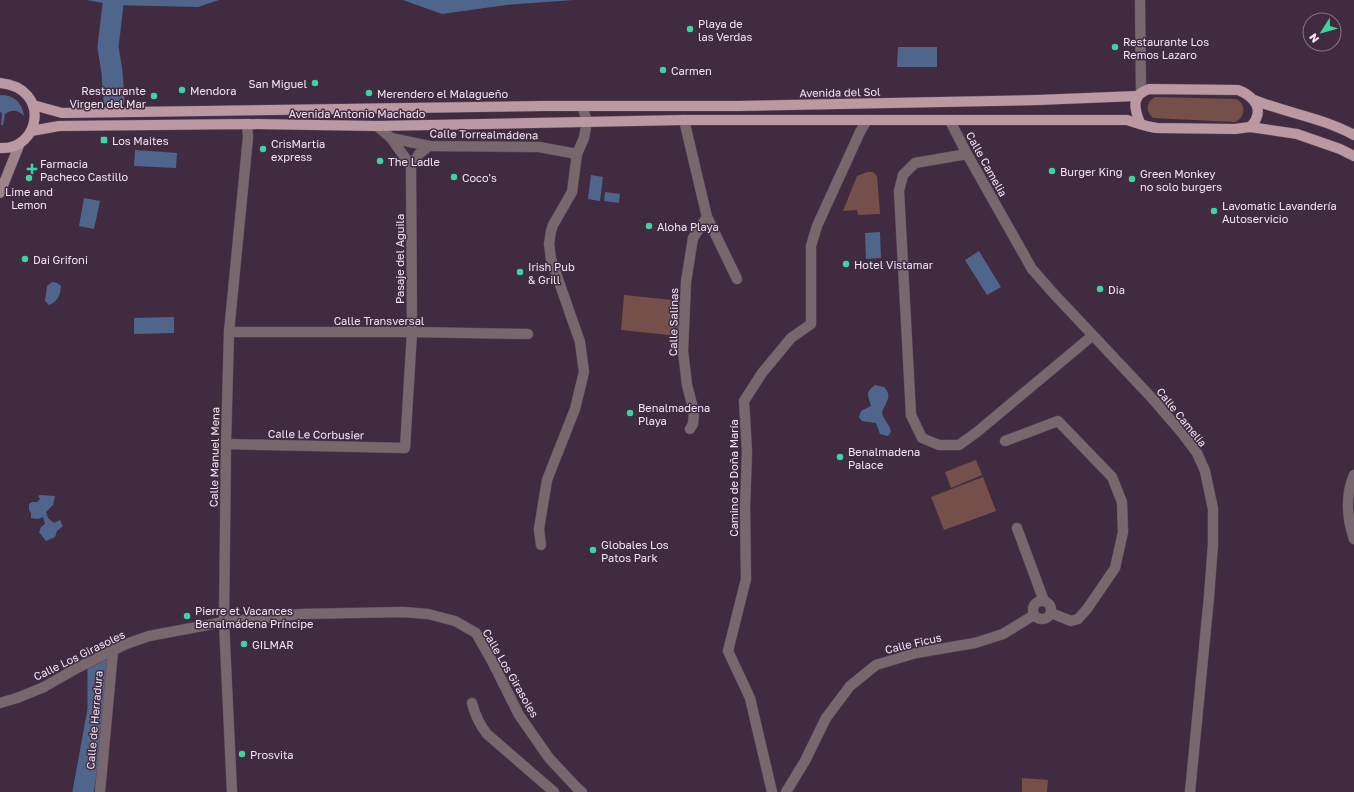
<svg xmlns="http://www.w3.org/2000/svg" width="1354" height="792" font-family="'Golos Text',sans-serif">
<rect width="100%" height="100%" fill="#412b41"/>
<g fill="#75504a">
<path d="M1155,97L1236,99C1246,104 1246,117 1235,122L1153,118C1145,111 1146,102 1155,97Z"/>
<polygon points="867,172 873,172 877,176 880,214 858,215 857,210 843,211 857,176"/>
<polygon points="624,295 682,301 678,336 621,330"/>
<polygon points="976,460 982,475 951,488 945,472"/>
<polygon points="983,477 996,511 944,530 931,497"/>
<polygon points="1022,778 1048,780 1047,792 1022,792"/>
</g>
<g fill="#50658c">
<polygon points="87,0 219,0 198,7 113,5"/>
<polygon points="403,0 574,0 506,5 442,14"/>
<polygon points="898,47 937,47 937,67 897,67"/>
<path d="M0,95C14,95 22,102 24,116C18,110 12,109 5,114L3,125H1L2,114L0,111Z"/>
<polygon points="135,150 177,153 176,168 134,166"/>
<polygon points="591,175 603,177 600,201 588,199"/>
<polygon points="605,192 620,194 619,203 604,201"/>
<polygon points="84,198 100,201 94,229 79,226"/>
<polygon points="880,232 881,258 866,259 865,233"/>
<polygon points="979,251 1001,287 987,295 965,260"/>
<path d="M52,282L57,283L61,286C60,296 58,301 49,305L45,301L47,286Z"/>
<polygon points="174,317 174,333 134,334 134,318"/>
<path d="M875,385L884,387C893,396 886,402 882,412C883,420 890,424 891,432L888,436L880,434L876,423L862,421L859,417L861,411L871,406C869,396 864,393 875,385Z"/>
<polygon points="40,495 55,496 53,505 46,512 48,518 54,523 60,520 63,526 57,531 55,537 46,541 39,532 41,527 45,524 43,517 38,519 31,518 31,513 29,510 29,504 32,502 37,502 40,499 38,496"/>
</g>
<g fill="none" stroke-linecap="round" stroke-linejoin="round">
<g stroke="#50658c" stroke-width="21">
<polyline points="113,5 108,47 112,72 114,100"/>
<polyline points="83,792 98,710 98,666"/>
</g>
<defs>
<g id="street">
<polyline points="1140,0 1141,92"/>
<polyline points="684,120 707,217 693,238 686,282 683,351 687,385 694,412 693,424 690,429"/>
<polyline points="950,121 967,154 1032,269 1054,294 1150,396 1182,433 1197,453 1205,471 1213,509 1213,544 1209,597 1190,792"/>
<polyline points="377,126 391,138 411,166 419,154 429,146"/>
<polyline points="391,138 429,146 539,147 577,154"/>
<polyline points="967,154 915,163 903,175 899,191 911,415 922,438 939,445 959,445 977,432 1092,336"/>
<polyline points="707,217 737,279"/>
<polyline points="229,332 412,332 528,334"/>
<polyline points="1005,441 1058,421 1112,477 1122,502 1123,532 1115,568 1087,609 1078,619 1071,621 1051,613"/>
<polyline points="226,444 405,448 412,332 411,166"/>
<path d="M1354,475C1345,495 1347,519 1354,539"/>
<polyline points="1017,528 1044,601"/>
<polyline points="541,545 539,529 547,480 575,409 584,372 580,342 551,259 549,244 551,231 553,225 572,192 577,154 584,138 587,121 582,106"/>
<circle cx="1042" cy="610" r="9"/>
<polyline points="0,703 17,698 44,687 77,668 126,644 149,636 224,622 301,614 403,612 428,614 455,621 476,633 492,661 519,715 549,758 577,788 582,792"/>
<path d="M472,703C475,715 479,724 487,734L554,792"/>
<polyline points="100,792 113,651"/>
<polyline points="232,792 224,622 226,444 229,332 248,137 247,124"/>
<polyline points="772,792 750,698 728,651 746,579 745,508 747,452 744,401 762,373 791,338 811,324 811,246 817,226 860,132 867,120"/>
<polyline points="786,792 805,761 826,718 850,686 876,665 916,653 975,643 1003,634 1034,615"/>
</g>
<polyline id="secondary" points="0,193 20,143"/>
<g id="primary">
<path d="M0,83C52,88 40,151 0,148"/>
<path d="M1254,100C1287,113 1323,118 1354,135"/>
<polyline points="33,105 62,113 544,106 737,106 1038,100 1137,96"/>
<path d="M1140,123C1134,108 1131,95 1149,89L1238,90C1249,94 1263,105 1256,119C1255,122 1252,125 1250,127"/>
<path d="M31,131L59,126L247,124L377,126L684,120H1127C1137,123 1147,127 1157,128L1235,129L1250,127L1297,134L1340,149L1354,156"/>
</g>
</defs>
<use href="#street" stroke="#5d495d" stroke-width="11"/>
<use href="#secondary" stroke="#5d495d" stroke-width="11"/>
<use href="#primary" stroke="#5d495d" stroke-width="11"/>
<use href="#street" stroke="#78676c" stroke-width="10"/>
<use href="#secondary" stroke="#9d848b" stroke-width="10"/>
<use href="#primary" stroke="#ba99a3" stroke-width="10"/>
</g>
<g fill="#3dd4a3" stroke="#412b41" stroke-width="1.5">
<circle cx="690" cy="29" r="4"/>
<circle cx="1115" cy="47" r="4"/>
<circle cx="663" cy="70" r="4"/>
<circle cx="315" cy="83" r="4"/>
<circle cx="182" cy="90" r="4"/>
<circle cx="369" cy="93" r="4"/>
<circle cx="154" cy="96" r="4"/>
<rect x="100" y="136" width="8" height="8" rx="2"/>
<circle cx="263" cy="149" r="4"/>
<circle cx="380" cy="161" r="4"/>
<path d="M30 163h4v4h4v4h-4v4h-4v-4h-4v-4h4z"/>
<circle cx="1052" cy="171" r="4"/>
<circle cx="454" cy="177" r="4"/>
<circle cx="29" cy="178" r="4"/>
<circle cx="1132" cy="179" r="4"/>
<circle cx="1214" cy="211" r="4"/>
<circle cx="649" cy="226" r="4"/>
<circle cx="25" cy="259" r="4"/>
<circle cx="846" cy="264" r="4"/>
<circle cx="520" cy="272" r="4"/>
<circle cx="1100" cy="289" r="4"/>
<circle cx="630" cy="413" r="4"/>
<circle cx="840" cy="457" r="4"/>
<circle cx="593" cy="550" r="4"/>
<circle cx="187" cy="616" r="4"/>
<circle cx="244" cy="644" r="4"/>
<circle cx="242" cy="754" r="4"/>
</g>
<g text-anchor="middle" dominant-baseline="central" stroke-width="3" stroke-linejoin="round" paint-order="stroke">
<g font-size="11" fill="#f3e5f3" stroke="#412b41" text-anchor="start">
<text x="698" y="23">Playa de<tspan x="698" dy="13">las Verdas</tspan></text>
<text x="1123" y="41">Restaurante Los<tspan x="1123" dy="13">Remos Lazaro</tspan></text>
<text x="671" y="70">Carmen</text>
<text x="307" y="83" text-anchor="end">San Miguel</text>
<text x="146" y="90" text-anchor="end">Restaurante<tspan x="146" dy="13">Virgen del Mar</tspan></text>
<text x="190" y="90">Mendora</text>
<text x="377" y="93">Merendero el Malagueño</text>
<text x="112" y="140">Los Maites</text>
<text x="271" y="143">CrisMartia<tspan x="271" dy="13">express</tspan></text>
<text x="388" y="161">The Ladle</text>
<text x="40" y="163">Farmacia<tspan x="40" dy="13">Pacheco Castillo</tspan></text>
<text x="1060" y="171">Burger King</text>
<text x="1140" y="173">Green Monkey<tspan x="1140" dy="13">no solo burgers</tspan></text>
<text x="462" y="177">Coco's</text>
<text x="29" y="191" text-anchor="middle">Lime and<tspan x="29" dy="13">Lemon</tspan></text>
<text x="1222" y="205">Lavomatic Lavandería<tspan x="1222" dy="13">Autoservicio</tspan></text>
<text x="657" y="226">Aloha Playa</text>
<text x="33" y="259">Dai Grifoni</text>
<text x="854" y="264">Hotel Vistamar</text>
<text x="528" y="266">Irish Pub<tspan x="528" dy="13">&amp; Grill</tspan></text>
<text x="1108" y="289">Dia</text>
<text x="638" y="407">Benalmadena<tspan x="638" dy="13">Playa</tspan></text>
<text x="848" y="451">Benalmadena<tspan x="848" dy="13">Palace</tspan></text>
<text x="601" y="544">Globales Los<tspan x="601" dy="13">Patos Park</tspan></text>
<text x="195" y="610">Pierre et Vacances<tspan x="195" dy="13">Benalmádena Príncipe</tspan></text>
<text x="252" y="644">GILMAR</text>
<text x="250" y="754">Prosvita</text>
</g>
<g font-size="11" fill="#f3e5f3" stroke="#412b41">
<text transform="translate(840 92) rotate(-1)">Avenida del Sol</text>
<text x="357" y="113">Avenida Antonio Machado</text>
<text transform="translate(484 134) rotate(1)">Calle Torrealmádena</text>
<text transform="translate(987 164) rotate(61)">Calle Camelia</text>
<text transform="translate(399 259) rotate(-90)">Pasaje del Aguila</text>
<text x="379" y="320">Calle Transversal</text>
<text transform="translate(673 322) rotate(-89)">Calle Salinas</text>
<text transform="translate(1182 417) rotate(51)">Calle Camelia</text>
<text transform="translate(316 434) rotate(1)">Calle Le Corbusier</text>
<text transform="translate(214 457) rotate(-89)">Calle Manuel Mena</text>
<text transform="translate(733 478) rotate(-90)">Camino de Doña María</text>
<text transform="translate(913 643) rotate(-13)">Calle Ficus</text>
<text transform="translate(79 655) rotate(-26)">Calle Los Girasoles</text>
<text transform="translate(511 673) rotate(60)">Calle Los Girasoles</text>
<text transform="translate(94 720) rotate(-85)">Calle de Herradura</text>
</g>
</g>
<g transform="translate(1322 32) rotate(233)"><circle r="19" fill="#412b41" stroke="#887588"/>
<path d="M0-3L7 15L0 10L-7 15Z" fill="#3dd4a3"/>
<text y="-6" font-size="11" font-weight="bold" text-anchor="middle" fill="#f3e5f3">N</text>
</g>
</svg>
